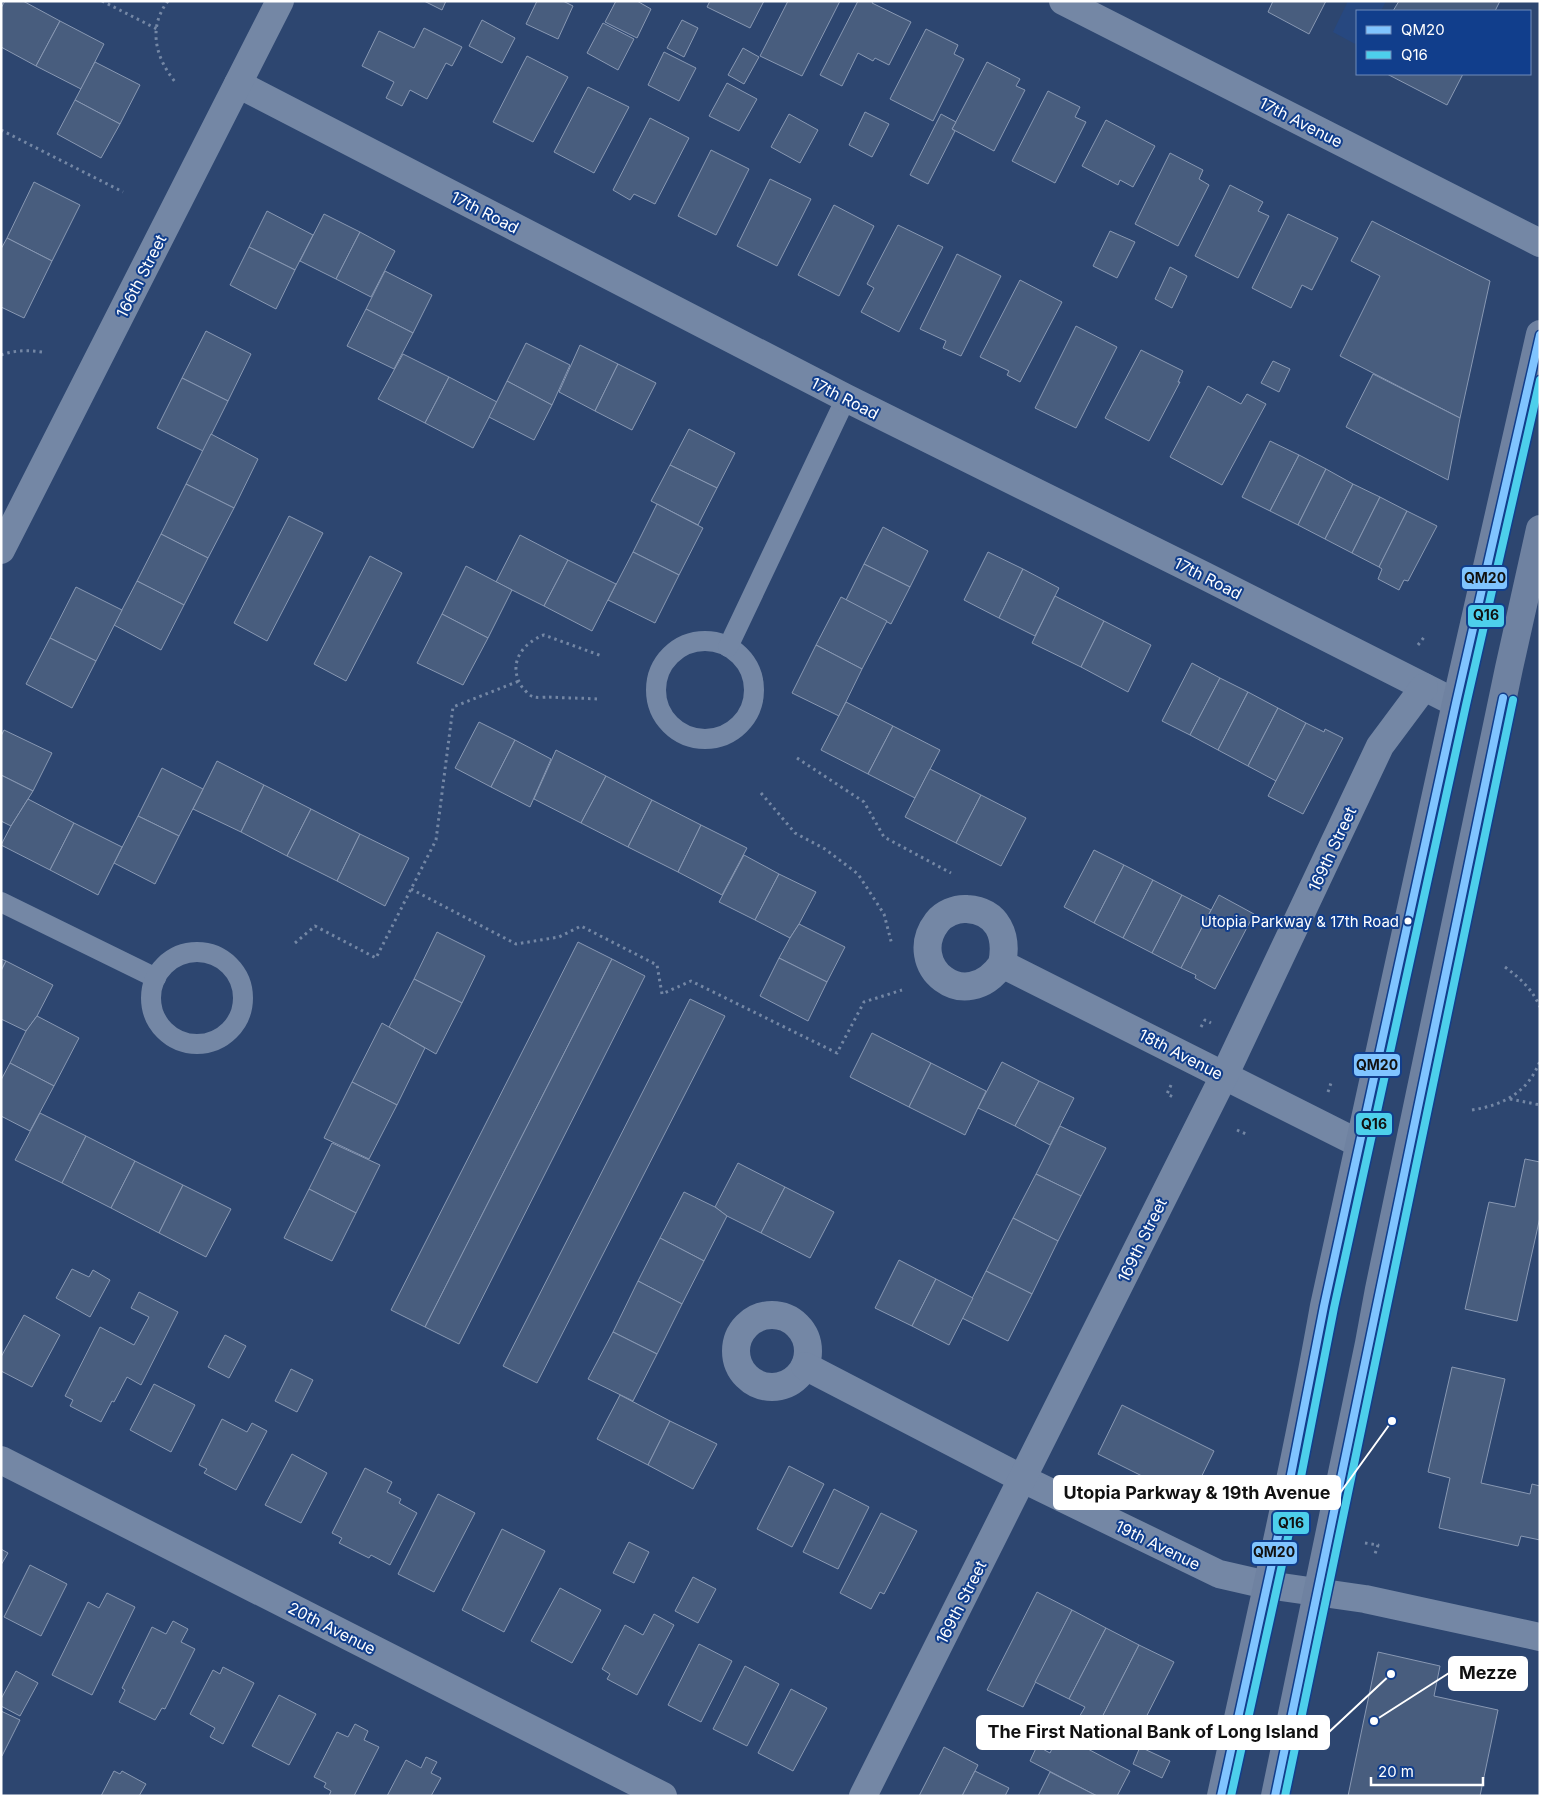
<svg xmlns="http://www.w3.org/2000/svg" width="1541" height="1797" font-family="Inter,sans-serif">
<rect width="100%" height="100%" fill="#2d4670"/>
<polygon fill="#274880" points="1348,1 1386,1 1381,11 1357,11 1357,45 1333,32"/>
<g fill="#485d7e" stroke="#8898b3">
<polygon points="5,1 23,1 60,21 36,66 1,47 1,8"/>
<polygon points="424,1 446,1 442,10"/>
<polygon points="537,1 563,1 573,6 558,39 526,24"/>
<polygon points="616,1 637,1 651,9 637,38 605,22"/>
<polygon points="710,1 764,1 750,28 707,7"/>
<polygon points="788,1 840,1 802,76 760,56"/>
<polygon points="858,1 873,1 872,3 911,22 889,65 875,58 873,61 858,53 842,86 820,75"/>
<polygon points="1273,1 1326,1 1309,34 1268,12"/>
<polygon points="1399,1 1500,1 1495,11 1393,11"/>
<polygon points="482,20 515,38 502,63 469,46"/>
<polygon points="682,20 698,28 684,57 667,48"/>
<polygon points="60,21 104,44 81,89 36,66"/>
<polygon points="603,23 634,39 618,70 587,53"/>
<polygon points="424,28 462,47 452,66 446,63 427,99 410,90 402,106 386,98 394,82 362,66 379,31 414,48"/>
<polygon points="926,29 958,45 954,54 964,59 933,121 890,99"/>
<polygon points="743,48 759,57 744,84 728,75"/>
<polygon points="664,52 696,68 679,101 648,85"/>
<polygon points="527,56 568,77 533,142 493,122"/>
<polygon points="95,62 140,85 120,124 75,100"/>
<polygon points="987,62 1020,79 1016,86 1025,90 994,151 952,129"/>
<polygon points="1387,74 1463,74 1447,105"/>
<polygon points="727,83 757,99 739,131 709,116"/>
<polygon points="588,87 629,107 594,173 554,152"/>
<polygon points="1048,91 1080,107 1075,117 1086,122 1055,183 1012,161"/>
<polygon points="75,100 120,124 101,158 57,134"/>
<polygon points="865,112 889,124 872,157 849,145"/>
<polygon points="789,114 818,130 800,163 771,147"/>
<polygon points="941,114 956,122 952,129 955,131 928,184 910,175"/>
<polygon points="650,118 689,138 655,204 634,194 630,200 613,190"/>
<polygon points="1106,120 1155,146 1133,187 1120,180 1118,185 1082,166"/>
<polygon points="711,150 749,169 716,235 678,216"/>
<polygon points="1170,153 1203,170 1199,179 1209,185 1178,246 1135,224"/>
<polygon points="770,179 811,199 777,266 737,246"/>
<polygon points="34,182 80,205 52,261 7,238"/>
<polygon points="1230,185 1263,202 1258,211 1269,216 1238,278 1195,256"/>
<polygon points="834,205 874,226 839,296 798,275"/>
<polygon points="267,211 313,235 295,270 249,247"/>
<polygon points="324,214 360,232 336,279 300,261"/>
<polygon points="1288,214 1338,238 1312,290 1302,285 1291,308 1252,288"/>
<polygon points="1372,221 1490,281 1460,418 1340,356 1380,276 1351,261"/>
<polygon points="898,225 943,247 899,332 861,312 874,288 867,284"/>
<polygon points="1110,231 1135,242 1117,278 1093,266"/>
<polygon points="360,232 395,251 371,297 336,279"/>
<polygon points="7,238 52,261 24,318 1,307 1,249"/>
<polygon points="249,247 295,270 276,309 230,285"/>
<polygon points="957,254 1001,276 961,356 943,348 946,341 920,329"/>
<polygon points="1170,267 1187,276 1172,308 1155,299"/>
<polygon points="385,271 432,295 413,333 366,309"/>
<polygon points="1020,280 1062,302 1020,382 1007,375 1009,371 980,357"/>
<polygon points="366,309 413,333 394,369 347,346"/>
<polygon points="1076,326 1117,347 1076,428 1035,408"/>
<polygon points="206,331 251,354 228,401 182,378"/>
<polygon points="526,343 570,365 552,405 507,381"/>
<polygon points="580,345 618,364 595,411 559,392"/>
<polygon points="1141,350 1183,371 1178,382 1180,382 1149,441 1105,418"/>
<polygon points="403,354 449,377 425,423 378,399"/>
<polygon points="1273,361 1290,369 1279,392 1261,383"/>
<polygon points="618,364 656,383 632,430 595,411"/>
<polygon points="1373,374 1460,418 1448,480 1346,427"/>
<polygon points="449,377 497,402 473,448 425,423"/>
<polygon points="182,378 228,401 203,451 157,428"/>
<polygon points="507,381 552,405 534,440 489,417"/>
<polygon points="1208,386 1241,404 1247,394 1266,404 1222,485 1170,457"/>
<polygon points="689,429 735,453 717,488 670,465"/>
<polygon points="211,434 258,459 234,508 186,484"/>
<polygon points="1270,441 1299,455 1270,511 1242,497"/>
<polygon points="1299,455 1326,469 1298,525 1270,511"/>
<polygon points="670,465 717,488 698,525 651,501"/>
<polygon points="1326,469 1353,484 1325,539 1298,525"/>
<polygon points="186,484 234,508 208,558 161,534"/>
<polygon points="1353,484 1380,497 1352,553 1325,539"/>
<polygon points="1380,497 1407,511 1379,567 1352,553"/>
<polygon points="657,504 703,528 679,575 633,552"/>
<polygon points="1407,511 1437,526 1408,581 1404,580 1399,590 1378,579 1382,569 1379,567"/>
<polygon points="289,516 323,533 267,641 234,623"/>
<polygon points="883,527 928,551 910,587 864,564"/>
<polygon points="161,534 208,558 184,605 137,581"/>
<polygon points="520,535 568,560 544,606 496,582"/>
<polygon points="633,552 679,575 655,623 608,600"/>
<polygon points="988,552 1023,569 999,618 964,600"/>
<polygon points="370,556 402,573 346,681 314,664"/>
<polygon points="568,560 616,584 592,631 544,606"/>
<polygon points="864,564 910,587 891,624 846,600"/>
<polygon points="466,566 512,590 488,638 442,614"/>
<polygon points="1023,569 1059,588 1035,636 999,618"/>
<polygon points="137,581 184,605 161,650 114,625"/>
<polygon points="76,587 122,610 96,661 50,638"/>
<polygon points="1055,596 1104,621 1081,667 1032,643"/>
<polygon points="841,597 887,621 862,669 816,645"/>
<polygon points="442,614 488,638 463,685 417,663"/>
<polygon points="1104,621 1151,645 1128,692 1081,667"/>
<polygon points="50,638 96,661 72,708 26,684"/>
<polygon points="816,645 862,669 839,716 792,693"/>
<polygon points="1192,663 1220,678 1190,735 1162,721"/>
<polygon points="1220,678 1248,692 1218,750 1190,735"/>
<polygon points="1248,692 1278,708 1248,766 1218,750"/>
<polygon points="846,702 893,726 868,774 821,750"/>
<polygon points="1278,708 1306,723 1276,781 1248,766"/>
<polygon points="479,722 515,740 491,787 455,768"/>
<polygon points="1306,723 1324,732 1325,729 1343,738 1303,814 1268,796"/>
<polygon points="893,726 940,750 915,798 868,774"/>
<polygon points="4,730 52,753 33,791 1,775 1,736"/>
<polygon points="515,740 551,759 530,807 491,787"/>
<polygon points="556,750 606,776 581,823 534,799"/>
<polygon points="217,761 264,785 241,832 193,809"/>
<polygon points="162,768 203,789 179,836 138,816"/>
<polygon points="930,769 981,795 956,843 905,817"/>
<polygon points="1,775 33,791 11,826 1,821"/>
<polygon points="606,776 652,800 628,847 581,823"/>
<polygon points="264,785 311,809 287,856 241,832"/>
<polygon points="981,795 1026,818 1001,866 956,843"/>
<polygon points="28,799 74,823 50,870 1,845 11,826"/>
<polygon points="652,800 701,825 678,872 628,847"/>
<polygon points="311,809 360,834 337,881 287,856"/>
<polygon points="138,816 179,836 155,884 114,863"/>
<polygon points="74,823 122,847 98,895 50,870"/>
<polygon points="701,825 747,848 722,895 678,872"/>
<polygon points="360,834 409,858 385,906 337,881"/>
<polygon points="1094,850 1124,865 1094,923 1064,907"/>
<polygon points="744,855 779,874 755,920 719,902"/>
<polygon points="1124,865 1153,880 1123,938 1094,923"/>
<polygon points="779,874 816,892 799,924 790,938 755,920"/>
<polygon points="1153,880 1182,895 1152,953 1123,938"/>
<polygon points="1182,895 1211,910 1181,968 1152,953"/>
<polygon points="1219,895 1254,914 1215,989 1195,978 1196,975 1181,968"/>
<polygon points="799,924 845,947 827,982 779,958 790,938"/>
<polygon points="437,932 485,956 462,1003 414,979"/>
<polygon points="578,942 612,959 425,1327 391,1310"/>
<polygon points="779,958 827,982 808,1021 760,996"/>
<polygon points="1,959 6,961 1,971"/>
<polygon points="612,959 645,976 459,1344 425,1327"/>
<polygon points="6,961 53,985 37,1016 26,1031 1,1019 1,971"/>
<polygon points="414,979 462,1003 436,1054 389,1027"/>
<polygon points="690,999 725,1016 537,1383 503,1366"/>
<polygon points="37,1016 79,1038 54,1086 10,1063 26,1031"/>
<polygon points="382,1023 425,1048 397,1105 352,1082"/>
<polygon points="872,1033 931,1063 909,1107 850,1077"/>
<polygon points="1002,1062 1039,1081 1015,1126 978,1108"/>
<polygon points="10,1063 54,1086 30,1131 1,1116 1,1080"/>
<polygon points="931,1063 986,1091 965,1135 909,1107"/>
<polygon points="1039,1081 1074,1098 1050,1145 1015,1126"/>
<polygon points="352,1082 397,1105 369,1159 324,1138"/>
<polygon points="40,1113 86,1136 62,1183 15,1160"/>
<polygon points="1060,1126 1106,1148 1081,1196 1036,1174"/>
<polygon points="86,1136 135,1161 111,1208 62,1183"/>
<polygon points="332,1143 380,1165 356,1213 309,1189"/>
<polygon points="1525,1159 1540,1162 1540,1217 1517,1321 1465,1309 1489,1202 1515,1207"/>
<polygon points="135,1161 183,1185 159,1233 111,1208"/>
<polygon points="738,1163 785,1187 761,1233 727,1216 715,1207"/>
<polygon points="1036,1174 1081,1196 1058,1241 1013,1218"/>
<polygon points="183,1185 231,1209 206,1257 159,1233"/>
<polygon points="785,1187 834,1212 810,1258 761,1233"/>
<polygon points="309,1189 356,1213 332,1261 284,1238"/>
<polygon points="684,1192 715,1207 727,1216 704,1261 660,1238"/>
<polygon points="1013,1218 1058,1241 1032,1294 986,1271"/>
<polygon points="660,1238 704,1261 682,1304 638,1281"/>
<polygon points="899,1260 936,1279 912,1326 875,1308"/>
<polygon points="72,1269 89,1277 93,1270 110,1280 90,1317 56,1298"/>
<polygon points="986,1271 1032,1294 1008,1341 962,1318"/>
<polygon points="936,1279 973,1298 949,1345 912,1326"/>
<polygon points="638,1281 682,1304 657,1354 613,1332"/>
<polygon points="139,1292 178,1312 141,1385 127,1377 114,1402 112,1401 101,1422 70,1406 73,1400 65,1396 100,1327 134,1345 149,1317 131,1308"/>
<polygon points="24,1315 60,1335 32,1387 1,1371 1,1357"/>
<polygon points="613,1332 657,1354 633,1401 588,1379"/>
<polygon points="225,1335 246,1346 229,1378 208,1367"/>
<polygon points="1452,1367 1505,1379 1481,1483 1530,1494 1532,1484 1540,1486 1540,1540 1521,1536 1518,1546 1439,1528 1450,1478 1428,1472"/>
<polygon points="291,1369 313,1380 297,1412 275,1401"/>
<polygon points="154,1384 195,1405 171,1452 130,1430"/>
<polygon points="620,1395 670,1421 648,1465 597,1439"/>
<polygon points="1122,1405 1214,1451 1190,1500 1098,1454"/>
<polygon points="222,1419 247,1432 252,1423 267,1431 236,1490 204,1473 207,1469 199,1465"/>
<polygon points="670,1421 717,1444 693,1489 648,1465"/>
<polygon points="292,1454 327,1473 301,1523 265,1505"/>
<polygon points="789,1466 824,1484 792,1547 757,1529"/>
<polygon points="365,1468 392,1482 387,1492 401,1499 399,1503 417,1513 390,1565 371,1555 369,1558 339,1543 342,1538 332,1533"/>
<polygon points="834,1489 869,1507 838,1569 803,1552"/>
<polygon points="438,1494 475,1513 434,1592 398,1574"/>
<polygon points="881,1513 917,1531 884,1594 880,1592 871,1609 840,1593"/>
<polygon points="502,1529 545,1551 504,1632 462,1610"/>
<polygon points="629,1542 649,1552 634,1583 613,1573"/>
<polygon points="1,1549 8,1553 1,1565"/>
<polygon points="30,1565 67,1584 41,1636 4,1617"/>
<polygon points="693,1577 716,1589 698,1623 675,1611"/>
<polygon points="560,1588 601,1610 572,1663 531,1641"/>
<polygon points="1037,1592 1072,1610 1023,1707 987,1690"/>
<polygon points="107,1593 135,1607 92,1695 52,1675 88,1602 99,1608"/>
<polygon points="1072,1610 1106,1628 1069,1699 1035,1682"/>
<polygon points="654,1614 674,1625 637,1695 607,1679 610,1674 602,1669 625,1625 643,1635"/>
<polygon points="173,1621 188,1629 181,1642 195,1649 165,1709 162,1708 155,1720 119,1702 125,1690 122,1688 152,1627 166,1634"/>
<polygon points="1106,1628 1139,1645 1096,1729 1078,1719 1085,1707 1069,1699"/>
<polygon points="699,1644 732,1661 701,1722 668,1705"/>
<polygon points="1139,1645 1174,1662 1134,1741 1117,1732 1114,1738 1096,1729"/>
<polygon points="1378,1652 1440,1666 1434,1696 1498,1710 1480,1796 1348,1796"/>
<polygon points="745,1666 779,1684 747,1746 713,1729"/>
<polygon points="223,1667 254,1683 223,1744 210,1737 215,1728 190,1714 213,1670 220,1674"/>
<polygon points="16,1671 38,1683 20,1716 1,1706 1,1699"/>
<polygon points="791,1689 827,1708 793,1771 758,1753"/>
<polygon points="279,1695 316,1714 289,1765 252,1746"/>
<polygon points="1,1711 20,1720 2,1756 1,1756"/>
<polygon points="355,1724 368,1731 364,1740 379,1747 354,1796 329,1796 331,1791 324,1787 326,1783 314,1777 337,1732 348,1737"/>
<polygon points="1059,1734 1130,1771 1117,1796 1097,1796 1030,1761 1037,1746 1050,1753"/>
<polygon points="944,1747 978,1765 975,1771 962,1796 919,1796"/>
<polygon points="1140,1747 1170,1761 1162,1778 1133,1764"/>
<polygon points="426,1757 437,1762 431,1773 441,1778 431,1796 387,1796 406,1760 421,1768"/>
<polygon points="114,1771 120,1774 122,1771 146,1784 139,1796 101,1796"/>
<polygon points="975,1771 1009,1788 1005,1796 962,1796"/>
<polygon points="1050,1772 1097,1796 1038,1796"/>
</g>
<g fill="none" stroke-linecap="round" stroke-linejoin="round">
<g stroke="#7487a5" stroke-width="3" stroke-dasharray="2.5 4" stroke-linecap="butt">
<polyline points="102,1 157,29"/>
<path d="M168,1C147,28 156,59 176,83"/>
<polyline points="1,130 123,192"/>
<path d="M1,355C15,350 28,350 42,352"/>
<polyline points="1418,645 1425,636"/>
<path d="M597,699C581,698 565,698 549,697C545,697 538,698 534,697C529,696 525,690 522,687C507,664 522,643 544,635L602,656"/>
<polyline points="797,758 864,802 884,837 951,873"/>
<polyline points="761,793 795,833 825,849 858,874 884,914 892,945"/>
<polyline points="411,889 516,944 559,937 581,926 657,965 662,994 691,981 837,1053 864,1002 902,990"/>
<polyline points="295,943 315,926 376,958 436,840 453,707 519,681"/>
<path d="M1505,967C1521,979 1532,989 1540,1007"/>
<polyline points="1201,1027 1205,1020 1211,1023"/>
<polyline points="1171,1085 1167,1094 1175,1098"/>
<polyline points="1328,1092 1331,1083"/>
<polyline points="1510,1099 1540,1105"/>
<path d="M1472,1110C1504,1105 1528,1092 1540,1061"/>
<polyline points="1237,1130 1246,1134"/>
<polyline points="1365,1543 1378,1545 1374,1557"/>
</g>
<g stroke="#7487a5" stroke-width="20">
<circle cx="705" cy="690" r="49"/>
<polyline points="728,647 846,398"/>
<polyline points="1,902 156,978"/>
<circle cx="197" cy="998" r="46"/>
</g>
<g stroke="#7487a5" stroke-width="28">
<polyline points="1063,1 1540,243"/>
<polyline points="238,84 846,398 1205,576 1456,703"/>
<polyline points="1,550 280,1"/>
<path d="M1002,964C965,1017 904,965 937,922C943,914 956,908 967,909C998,911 1008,936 1002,964L1360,1144"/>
<circle cx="772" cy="1351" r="36"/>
<polyline points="805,1366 1023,1479 1219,1574 1267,1585 1365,1599 1540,1637"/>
<polyline points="1,1460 663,1796"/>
<polyline points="863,1796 1224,1076 1380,746 1424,687"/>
</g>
<g stroke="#6f82a1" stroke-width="28">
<path d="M1221,1796C1256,1633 1295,1470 1324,1306L1456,703L1540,334"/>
<polyline points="1275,1796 1369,1343 1379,1289 1509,668 1540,529"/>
</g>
<defs>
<g id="bus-1">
<polyline points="1221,1796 1288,1490 1324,1306 1456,703 1540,335"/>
<polyline points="1275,1796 1503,698"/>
</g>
<g id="bus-2">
<polyline points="1231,1796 1298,1492 1334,1308 1466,705 1540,380"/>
<polyline points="1285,1796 1513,700"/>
</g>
</defs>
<use href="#bus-1" stroke="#113e8c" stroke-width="11"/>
<use href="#bus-2" stroke="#113e8c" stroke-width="11"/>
<use href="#bus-1" stroke="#80c4ff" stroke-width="8"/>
<use href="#bus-2" stroke="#4dcfeb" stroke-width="8"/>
</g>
<circle fill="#fff" stroke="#113e8c" stroke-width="2" cx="1408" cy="921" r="4.5"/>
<g text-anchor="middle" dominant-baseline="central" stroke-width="4" stroke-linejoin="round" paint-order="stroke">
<g font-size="15" fill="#fff" stroke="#113e8c" text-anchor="end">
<text x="1399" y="921">Utopia Parkway &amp; 17th Road</text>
</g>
<g font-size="16" fill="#fff" stroke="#113e8c">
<text transform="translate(1301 122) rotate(27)">17th Avenue</text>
<text transform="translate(485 212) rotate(27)">17th Road</text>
<text transform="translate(141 276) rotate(-63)">166th Street</text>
<text transform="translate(845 398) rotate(27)">17th Road</text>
<text transform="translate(1208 578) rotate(27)">17th Road</text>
<text transform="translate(1332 849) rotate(-65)">169th Street</text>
<text transform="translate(1181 1054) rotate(27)">18th Avenue</text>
<text transform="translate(1142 1240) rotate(-64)">169th Street</text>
<text transform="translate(1158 1545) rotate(26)">19th Avenue</text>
<text transform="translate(961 1602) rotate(-63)">169th Street</text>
<text transform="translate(332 1628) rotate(27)">20th Avenue</text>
</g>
</g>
<path fill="none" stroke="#fff" stroke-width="2" d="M1392 1421L1340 1493M1374 1721L1449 1673M1391 1674L1329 1732"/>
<g fill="#fff" stroke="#113e8c" stroke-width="2">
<circle cx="1392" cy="1421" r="5"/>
<circle cx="1374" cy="1721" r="5"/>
<circle cx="1391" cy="1674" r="5"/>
</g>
<g fill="#fff" stroke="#fff" stroke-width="2">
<rect x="1054" y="1476" width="286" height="33" rx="5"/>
<rect x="1449" y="1657" width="78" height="33" rx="5"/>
<rect x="977" y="1716" width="352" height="33" rx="5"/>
</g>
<g font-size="18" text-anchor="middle" font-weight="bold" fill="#111">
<text x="1197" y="1499">Utopia Parkway &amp; 19th Avenue</text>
<text x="1488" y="1679">Mezze</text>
<text x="1153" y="1738">The First National Bank of Long Island</text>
</g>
<g stroke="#113e8c" stroke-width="2">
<rect x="1461" y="566" width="47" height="24" rx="5" fill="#80c4ff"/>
<rect x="1467" y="604" width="38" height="24" rx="5" fill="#4dcfeb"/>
<rect x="1353" y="1053" width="48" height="24" rx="5" fill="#80c4ff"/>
<rect x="1355" y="1112" width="38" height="24" rx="5" fill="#4dcfeb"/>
<rect x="1272" y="1511" width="38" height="24" rx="5" fill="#4dcfeb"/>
<rect x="1251" y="1541" width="47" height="24" rx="5" fill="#80c4ff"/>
</g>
<g font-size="14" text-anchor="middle" font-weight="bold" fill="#111">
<text x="1485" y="583">QM20</text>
<text x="1486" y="620">Q16</text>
<text x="1377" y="1070">QM20</text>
<text x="1374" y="1129">Q16</text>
<text x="1291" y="1528">Q16</text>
<text x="1274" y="1557">QM20</text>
</g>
<rect width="1541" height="1797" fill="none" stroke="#ffffff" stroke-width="5"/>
<rect x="1356" y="10" width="175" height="65" fill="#113e8c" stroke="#708bba"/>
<rect x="1366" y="26" width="25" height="8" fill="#80c4ff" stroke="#708bba"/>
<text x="1401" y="35" font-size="15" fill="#ffffff">QM20</text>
<rect x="1366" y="51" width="25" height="8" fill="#4dcfeb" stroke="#708bba"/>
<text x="1401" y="60" font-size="15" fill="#ffffff">Q16</text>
<path d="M1371 1777v8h112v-8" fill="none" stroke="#ffffff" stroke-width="2.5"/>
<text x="1378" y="1777" font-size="15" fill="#ffffff" stroke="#113e8c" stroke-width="4" paint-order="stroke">20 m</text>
</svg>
